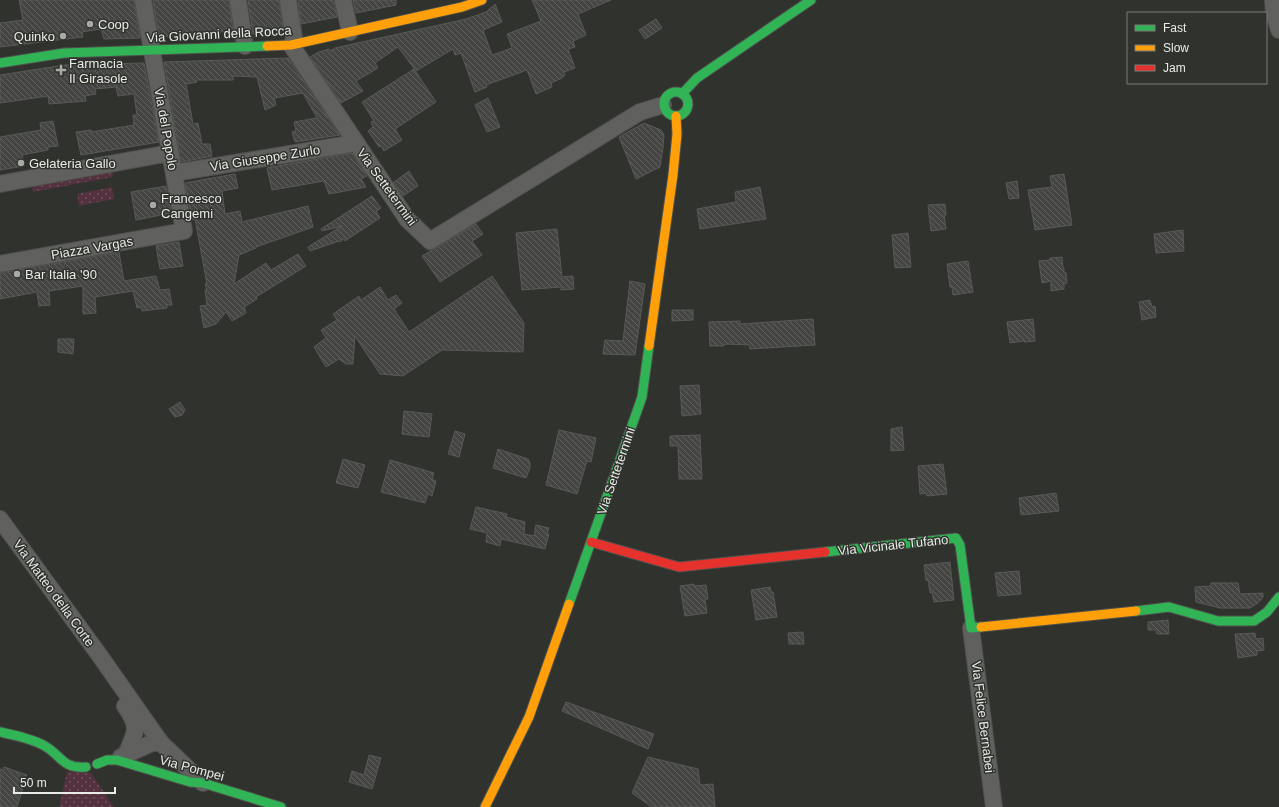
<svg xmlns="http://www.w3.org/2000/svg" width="1279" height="807" font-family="Helvetica,sans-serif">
<defs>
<pattern id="green-dots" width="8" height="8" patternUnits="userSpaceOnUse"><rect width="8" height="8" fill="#54313e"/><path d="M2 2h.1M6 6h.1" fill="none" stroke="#6d4f5a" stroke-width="1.8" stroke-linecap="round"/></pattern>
<pattern id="building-back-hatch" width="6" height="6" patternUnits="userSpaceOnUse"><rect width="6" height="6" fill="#454643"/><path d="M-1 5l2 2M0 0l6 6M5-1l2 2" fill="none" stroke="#60615e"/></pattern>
</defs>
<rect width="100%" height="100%" fill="#30322e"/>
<g fill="url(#green-dots)">
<polygon points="112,171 113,177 33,192 32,185"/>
<polygon points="112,187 114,199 79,206 77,194"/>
<polygon points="67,772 91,773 114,807 59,807"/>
</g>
<g fill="url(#building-back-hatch)" stroke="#585a56">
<polygon points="19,0 134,0 140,38 104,39 101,29 82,32 83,37 0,47 0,23 23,20"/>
<polygon points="153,0 229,0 233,31 159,37"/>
<polygon points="248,0 279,0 284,33 253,34"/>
<polygon points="298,0 334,0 337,17 301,24"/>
<polygon points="353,0 396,0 396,5 356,13"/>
<polygon points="532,0 611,0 578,14 586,35 573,41 575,47 568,49 575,68 564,72 565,75 562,78 551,83 552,87 536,94 527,70 486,85 487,87 475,92 461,53 455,55 453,49 416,71 398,47 375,63 378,68 356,81 363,91 341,103 310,57 319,52 329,49 330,51 335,48 466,19 486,12 495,4 502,22 483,30 492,55 512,48 507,34 541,21"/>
<polygon points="656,19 662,28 645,39 639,30"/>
<polygon points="288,58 340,135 295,142 292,132 296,131 294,122 317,118 303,93 274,98 276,105 265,110 257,77 233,76 233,80 196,80 197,82 186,84 193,124 198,123 202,144 210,144 212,156 181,162 164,62"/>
<polygon points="144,63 159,142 81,155 76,132 91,130 91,132 134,125 133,115 137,115 134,94 118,96 116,87 95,89 96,94 85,96 86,101 49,104 48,96 0,103 0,75 65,65"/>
<polygon points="414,69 436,102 395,129 402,140 384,151 381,146 379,147 368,131 373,127 371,122 374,121 362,102"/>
<polygon points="488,98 500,127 487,132 475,105"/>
<polygon points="53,121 58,146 48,147 48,150 22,155 24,166 0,170 0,137 41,130 40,123"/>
<polygon points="644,123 661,130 664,135 663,148 660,167 636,179 619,137"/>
<polygon points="352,153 367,176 361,179 366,187 329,194 324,181 272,190 267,168"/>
<polygon points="409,171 418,186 403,196 394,182"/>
<polygon points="235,174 238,188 222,191 225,214 240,211 242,222 308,206 313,227 256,247 256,248 239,255 234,284 266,263 271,270 298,254 306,266 256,297 257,299 244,307 246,313 232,321 226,312 216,324 204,328 200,306 207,305 205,290 207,290 205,284 207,284 195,219 192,220 185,183"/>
<polygon points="1064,174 1072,225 1035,230 1028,190 1052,187 1050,176"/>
<polygon points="1017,181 1019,198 1009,199 1006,183"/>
<polygon points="166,186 171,213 136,220 131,192"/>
<polygon points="760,187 766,219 700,229 697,209 736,202 735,192"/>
<polygon points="372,196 381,208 376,211 380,218 345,241 344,239 340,242 339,241 310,251 308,247 342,226 322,231 321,229"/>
<polygon points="945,204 946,215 944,215 946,229 931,231 928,205"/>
<polygon points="476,224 483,234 472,241 482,255 440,282 422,256"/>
<polygon points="557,229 562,277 573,276 574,289 561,290 561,287 522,290 516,233"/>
<polygon points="1183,230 1184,251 1156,253 1154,234"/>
<polygon points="908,233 911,267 895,268 892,235"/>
<polygon points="179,242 183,266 160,269 156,246"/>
<polygon points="119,252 124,281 156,276 160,290 169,289 172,305 167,305 167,308 142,311 141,307 137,308 133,291 95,297 96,313 83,314 83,286 49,291 50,305 39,306 37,292 0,299 0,273"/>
<polygon points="1062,257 1063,268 1064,268 1064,272 1066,273 1067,283 1064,284 1064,289 1051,291 1051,281 1042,283 1039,261 1050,260 1050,258"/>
<polygon points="968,261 973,292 953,295 952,287 950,287 947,264"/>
<polygon points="492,276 524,323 523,352 442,350 403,376 380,374 355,336 353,364 346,364 339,359 326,367 314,347 326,338 321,330 337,320 333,314 359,296 361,300 380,287 388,300 396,295 402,303 394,309 409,332"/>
<polygon points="630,281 645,284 635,355 603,354 605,340 623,341"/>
<polygon points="1150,300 1152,307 1155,306 1156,317 1142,320 1139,302"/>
<polygon points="672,310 693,310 693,320 672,321"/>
<polygon points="813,319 815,345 750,349 749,345 726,344 723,346 710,346 709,322 740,321 740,324"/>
<polygon points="1033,319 1035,341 1024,342 1024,341 1010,343 1007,322"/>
<polygon points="58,339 74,339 73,354 58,352"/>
<polygon points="699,385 701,414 682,416 680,386"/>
<polygon points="180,402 185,410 182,415 175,417 169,409"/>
<polygon points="404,411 432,414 429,437 402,434"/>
<polygon points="902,427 904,450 891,451 891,429"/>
<polygon points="559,430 596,438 591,462 587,461 577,494 546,485"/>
<polygon points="455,431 465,434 459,457 448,454"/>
<polygon points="700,435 702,479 679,479 678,446 670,446 670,436"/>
<polygon points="498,449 528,459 530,463 530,468 526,478 493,468"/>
<polygon points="343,459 365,465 358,488 336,483"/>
<polygon points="390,460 434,473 432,479 436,481 432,496 428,494 425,503 381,492"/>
<polygon points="943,464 947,494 927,496 926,493 920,494 918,466"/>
<polygon points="1056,493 1059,511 1021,515 1019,498"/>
<polygon points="476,507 507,514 506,517 525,522 524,534 534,536 536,525 549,528 547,534 549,534 545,549 501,539 500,546 486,542 487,533 470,529"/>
<polygon points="950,562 954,600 934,602 932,592 930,593 928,580 926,580 924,565"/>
<polygon points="1019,571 1021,594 998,596 995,573"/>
<polygon points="1211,583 1238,583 1240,594 1263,593 1263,597 1258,603 1250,608 1220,608 1196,602 1195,587 1211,586"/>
<polygon points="694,584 694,586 706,585 708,599 705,599 707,613 685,616 680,586"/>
<polygon points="770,587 771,592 773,592 777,617 756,620 751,590"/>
<polygon points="1168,620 1169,634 1157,634 1156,630 1148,630 1148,622"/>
<polygon points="803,632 804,644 789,644 788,633"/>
<polygon points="1255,633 1256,639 1263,638 1264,650 1257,651 1257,655 1238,658 1235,634"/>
<polygon points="566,702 654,734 648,749 562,711"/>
<polygon points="369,755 381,758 372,789 349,782 352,771 364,775"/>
<polygon points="648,757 698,769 700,785 713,784 715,807 652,807 632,793"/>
<polygon points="4,767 27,775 17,807 0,807 0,769 3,770"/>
</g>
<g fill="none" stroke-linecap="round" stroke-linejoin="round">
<defs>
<g id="street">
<polyline points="238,0 245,46"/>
<polyline points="288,0 295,44"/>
<polyline points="343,0 350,32"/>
<polyline points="1273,0 1274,13 1279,30"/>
<polyline points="291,45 407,219 430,241 640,112 663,105"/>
<polyline points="174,173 356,143"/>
<polyline points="0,184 170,153"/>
<polyline points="0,264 184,231 143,0"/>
<polyline points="0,519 100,656 161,743 203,783"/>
<polyline points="971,628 994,807"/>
<path d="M125,706C141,729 135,732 126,755"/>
<polyline points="121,757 152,743 161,743"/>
</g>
<g id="fast">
<polyline points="0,63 64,53 267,46"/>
<circle cx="676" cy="104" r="12"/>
<polyline points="682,94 697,78 811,0"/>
<polyline points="825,552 956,538 960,545 971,628 981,627"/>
<polyline points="569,604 642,397 649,346"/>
<polyline points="1136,611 1169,607 1218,621 1254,621 1267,612 1279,597"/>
<path d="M0,732C14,735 30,738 43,745C61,754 61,769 86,767"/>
<polyline points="97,764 107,760 117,760 190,782 203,783 281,807"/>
</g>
<g id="slow">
<polyline points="267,46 291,45 462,7 482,0"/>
<polyline points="649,346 673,175 677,134 676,116"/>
<polyline points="981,627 1136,611"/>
<polyline points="485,807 529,717 569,604"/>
</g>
<polyline id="jam" points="591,542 679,567 825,552"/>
</defs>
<use href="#street" stroke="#4f504c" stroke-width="18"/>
<use href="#fast" stroke="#4f504c" stroke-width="11"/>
<use href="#slow" stroke="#4f504c" stroke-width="11"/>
<use href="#jam" stroke="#4f504c" stroke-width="11"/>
<use href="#street" stroke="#60615e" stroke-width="16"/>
<use href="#fast" stroke="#30b455" stroke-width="9"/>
<use href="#slow" stroke="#ff9f0a" stroke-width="9"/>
<use href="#jam" stroke="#e5322d" stroke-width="9"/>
</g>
<g fill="#a8aaa6" stroke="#30332d" stroke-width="1.5">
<circle cx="90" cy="24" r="4"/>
<circle cx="63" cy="36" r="4"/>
<path d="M59 64h4v4h4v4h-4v4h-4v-4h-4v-4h4z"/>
<circle cx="21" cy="163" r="4"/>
<circle cx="153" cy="205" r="4"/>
<circle cx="17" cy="274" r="4"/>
</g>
<g text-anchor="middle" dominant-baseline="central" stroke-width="3" stroke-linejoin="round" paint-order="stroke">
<g font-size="13" fill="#e9ebe6" stroke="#30332d" text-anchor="start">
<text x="98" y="24">Coop</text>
<text x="55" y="36" text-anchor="end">Quinko</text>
<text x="69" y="63">Farmacia<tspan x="69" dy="15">Il Girasole</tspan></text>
<text x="29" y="163">Gelateria Gallo</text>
<text x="161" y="198">Francesco<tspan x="161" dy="15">Cangemi</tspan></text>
<text x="25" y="274">Bar Italia '90</text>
</g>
<g font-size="13" fill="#e9ebe6" stroke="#30332d">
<text transform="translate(219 34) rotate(-3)">Via Giovanni della Rocca</text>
<text transform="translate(166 129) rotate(80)">Via del Popolo</text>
<text transform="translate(265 158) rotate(-9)">Via Giuseppe Zurlo</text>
<text transform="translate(387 187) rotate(54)">Via Settetermini</text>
<text transform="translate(92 248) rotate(-10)">Piazza Vargas</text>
<text transform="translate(616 471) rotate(-71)">Via Settetermini</text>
<text transform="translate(893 545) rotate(-6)">Via Vicinale Tufano</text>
<text transform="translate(54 593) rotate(54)">Via Matteo della Corte</text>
<text transform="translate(983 717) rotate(83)">Via Felice Bernabei</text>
<text transform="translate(192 768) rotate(15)">Via Pompei</text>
</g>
</g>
<rect x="1127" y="12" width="140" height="72" fill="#30332d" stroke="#7a7d77"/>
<rect x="1135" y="25" width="20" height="6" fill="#30b455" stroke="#7a7d77"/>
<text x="1163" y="32" font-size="12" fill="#e9ebe6">Fast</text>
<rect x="1135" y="45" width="20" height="6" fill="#ff9f0a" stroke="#7a7d77"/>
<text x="1163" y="52" font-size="12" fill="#e9ebe6">Slow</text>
<rect x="1135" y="65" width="20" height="6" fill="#e5322d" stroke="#7a7d77"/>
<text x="1163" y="72" font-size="12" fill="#e9ebe6">Jam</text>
<path d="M14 787v6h101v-6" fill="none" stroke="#e9ebe6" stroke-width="2"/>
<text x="20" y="787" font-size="12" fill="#e9ebe6" stroke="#30332d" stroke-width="3" paint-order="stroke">50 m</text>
</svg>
